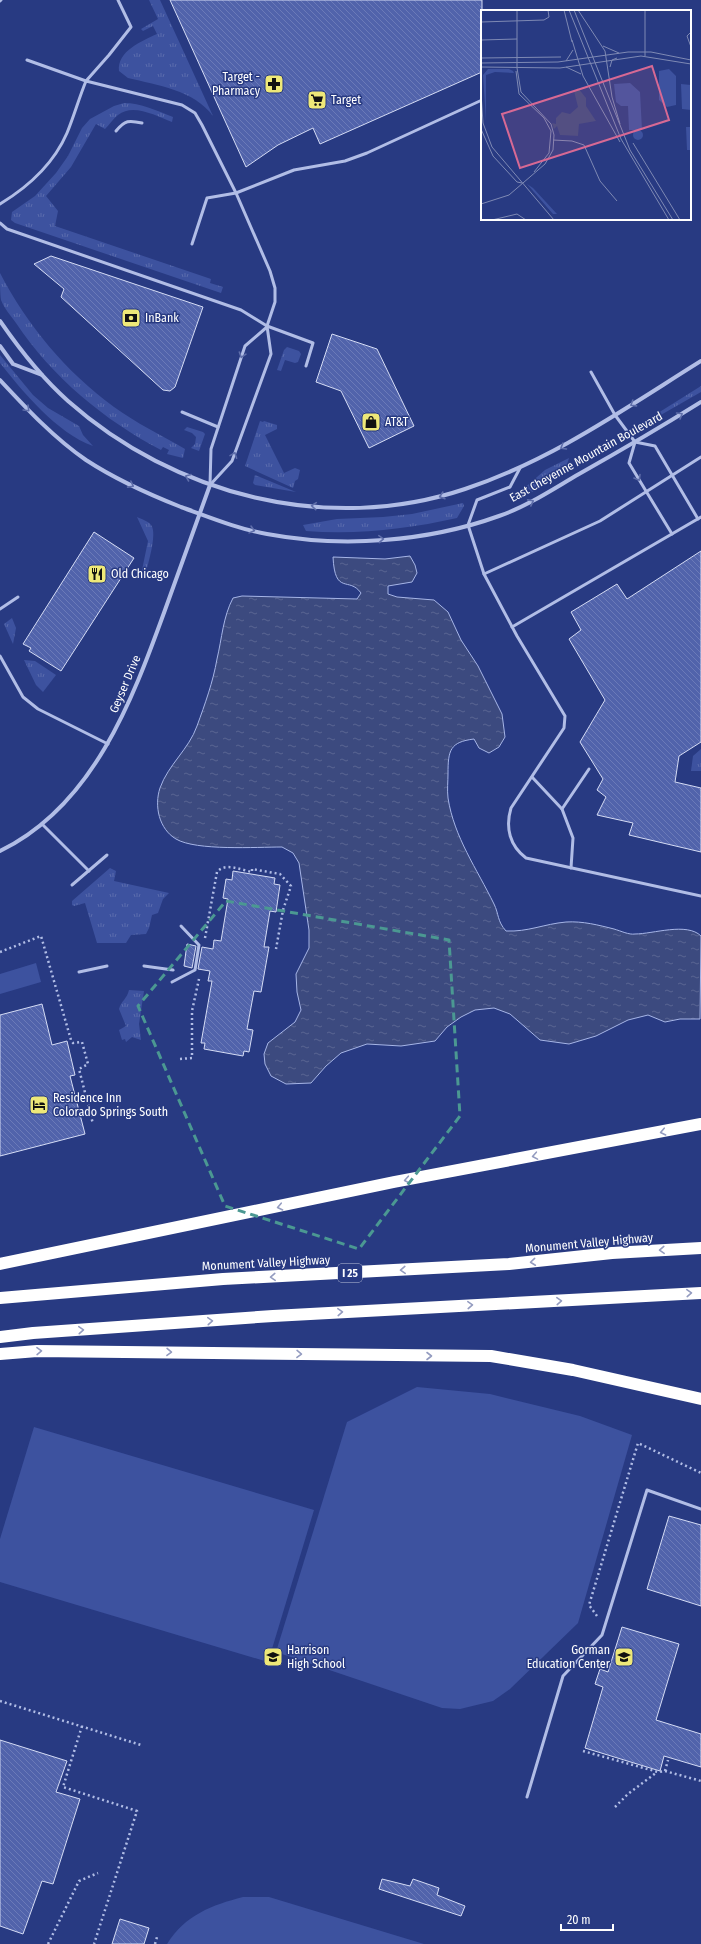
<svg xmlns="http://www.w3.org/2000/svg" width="701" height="1944" font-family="'Fira Sans Condensed',sans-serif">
<defs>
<pattern id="grass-tufts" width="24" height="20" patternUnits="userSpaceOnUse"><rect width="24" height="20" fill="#3d529f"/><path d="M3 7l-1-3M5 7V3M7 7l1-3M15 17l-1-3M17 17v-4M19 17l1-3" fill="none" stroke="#5a6cad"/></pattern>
<pattern id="water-ripples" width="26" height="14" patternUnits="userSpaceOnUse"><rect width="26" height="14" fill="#3c4a7f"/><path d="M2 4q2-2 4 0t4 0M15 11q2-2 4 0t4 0" fill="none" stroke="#596592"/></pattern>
<pattern id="building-back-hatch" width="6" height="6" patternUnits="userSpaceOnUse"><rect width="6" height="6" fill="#5163ab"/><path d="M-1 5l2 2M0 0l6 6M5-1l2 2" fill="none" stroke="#6b7ab8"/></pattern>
</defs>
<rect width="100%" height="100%" fill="#283a82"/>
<g fill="url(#grass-tufts)">
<path d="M149,0H160L213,116C194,90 157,85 128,78L119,71C117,51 142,41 157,34L153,26L143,31L141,29L158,19Z"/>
<path d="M124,103C140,103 158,111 173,117L172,122C156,116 133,103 118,115C113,119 109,125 105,129L96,124L71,167L46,196L58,211L55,226L211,279L210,283L223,287L221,293L15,223L11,220L12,212L35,196L56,173L68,156L82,128L90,119L114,106Z"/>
<path d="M0,273C27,325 66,372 114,407C136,423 161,435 185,449L183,458L167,454L169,450L163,447L161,450C104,420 52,377 16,323C11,316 4,308 1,300C0,293 0,280 0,273Z"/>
<polygon points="287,347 299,351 301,354 298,362 295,363 285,360 281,371 277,370 284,350"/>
<path d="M0,355L33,395L48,408L79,426L83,435L93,446C57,433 23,392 0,363Z"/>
<polygon points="701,386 701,392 659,416 658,413"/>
<polygon points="260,421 263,422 264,421 277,425 277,429 265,435 284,473 295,468 300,470 298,479 295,481 293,488 245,466"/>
<polygon points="187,427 203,432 205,434 199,451 191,448 195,444 196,437 192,433 184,430"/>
<polygon points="569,458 566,468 560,475 532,492 529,489 521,491 545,470"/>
<polygon points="255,475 296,492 255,485 253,483"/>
<path d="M463,503L464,506L457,518C408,529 357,535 306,531L303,525L337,519L383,517L412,514Z"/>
<path d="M137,517C141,519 148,521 151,525C158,533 147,568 144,578L142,570L148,541Z"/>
<polygon points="12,618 16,628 13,644 4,624"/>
<polygon points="24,660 35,661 56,675 43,692 36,685"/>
<polygon points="701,749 701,771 691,771 693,756"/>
<polygon points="110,868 116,871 114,881 169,893 163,899 158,913 152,915 149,928 146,934 131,935 126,943 97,943 85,903 74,906 72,905 72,901"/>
<path d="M129,990L144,991L139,1024L141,1040L132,1037L126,1042L125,1039L122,1040L119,1030L126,1026L119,1009C121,1001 127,999 129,990Z"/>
</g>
<g fill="#3d529f">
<polygon points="36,963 41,982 0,994 0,974"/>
<polygon points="417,1387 490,1394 580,1416 632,1435 578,1623 510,1689 493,1701 460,1709 442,1708 276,1652 347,1422"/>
<polygon points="34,1427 314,1510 268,1662 0,1582 0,1539"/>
<path d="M243,1897H269L424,1944H167C185,1915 212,1905 243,1897Z"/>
</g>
<path fill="url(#water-ripples)" stroke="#a6b5e7" d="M410,556L415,565L417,573L412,582L388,586V594L397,597L434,600L448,612L461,640L478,666L502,714L505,737L499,747L489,753L479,748L474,739C450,742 448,750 448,774C448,781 447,790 448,798C454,837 477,869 494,904C499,914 497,921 506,931C528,932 544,924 566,922C583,921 598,925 614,929C621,931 629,935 635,934C653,934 687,922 701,936L700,1019H680L665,1022L648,1015L628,1020L596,1036L569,1044L540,1040L510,1014L494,1008L475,1010L461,1017L447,1027L435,1041L401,1046L367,1044L341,1053L326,1066L311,1083L286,1084L271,1076L265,1064L264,1054L268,1043L295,1022L301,1010L297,992L296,974L309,948V930L299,863L293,853L282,847C257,847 196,851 176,839C159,829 154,806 160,788C168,765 189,749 197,726C205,704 213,682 217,659C222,638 223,617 233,598L242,596L357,599L361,593C349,576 335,596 333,557L385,559Z"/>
<g fill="url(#building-back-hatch)" stroke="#d5dcf5">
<polygon points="170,0 482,0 482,72 320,144 313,128 278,145 246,167"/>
<polygon points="51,256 203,307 175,387 170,391 163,390 61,297 64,289 34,264"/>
<polygon points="332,334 377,349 414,426 369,448 341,391 316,382"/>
<polygon points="94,532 134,558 61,671 29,651 31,648 23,644"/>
<polygon points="701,551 701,742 679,756 675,782 701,788 701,852 629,835 633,823 597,815 606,797 597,790 603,779 580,742 605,700 569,639 581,630 571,612 617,584 627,599"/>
<polygon points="233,871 275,878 274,884 280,885 276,912 270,911 264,947 269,947 261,992 254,991 247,1029 253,1030 249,1052 244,1051 243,1056 204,1049 205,1043 201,1043 212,981 208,981 210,971 198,969 202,947 213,949 214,940 221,941 228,899 223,898 226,879 232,880"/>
<polygon points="187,944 196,946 192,968 184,966"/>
<polygon points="42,1004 52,1045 67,1041 75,1075 70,1076 85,1134 0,1156 0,1015"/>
<polygon points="669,1516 701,1525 701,1606 647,1589"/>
<polygon points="622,1627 679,1644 656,1720 701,1734 701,1767 664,1756 660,1771 585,1748 603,1687 595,1684 600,1669 608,1672"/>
<polygon points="0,1740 67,1761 56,1792 80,1799 53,1884 42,1881 23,1934 0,1926"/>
<polygon points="382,1879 410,1886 413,1879 439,1888 437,1895 465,1906 461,1916 379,1889"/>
<polygon points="120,1919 149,1928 144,1944 112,1944"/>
</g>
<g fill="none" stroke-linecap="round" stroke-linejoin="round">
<g stroke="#b1bde6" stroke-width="2.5" stroke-dasharray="2 3" stroke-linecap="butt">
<path d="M205,938L217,872C225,862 241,870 252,872V869L280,874L291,886L283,910L276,949"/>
<polyline points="0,952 41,936 71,1040 73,1043 82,1042 88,1064 79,1069 93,1124"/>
<polyline points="180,1059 192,1058 192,1011 199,979"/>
<polyline points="597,1616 589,1605 638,1443 701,1473"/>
<polyline points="0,1701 141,1745"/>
<polyline points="82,1726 63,1787 137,1811 94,1944"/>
<polyline points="583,1751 658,1772 665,1771 701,1781"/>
<polyline points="665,1771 668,1760"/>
<polyline points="615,1807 628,1794 657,1772"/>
<polyline points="48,1944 79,1881 98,1873"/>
<polyline points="155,1944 157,1937"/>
</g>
<g stroke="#b1bde6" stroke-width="3">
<polyline points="0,1 1,0"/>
<polyline points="27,60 86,81 109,55 131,27 118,0"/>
<path d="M116,131C125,120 129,120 142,123"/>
<path d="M0,204C28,187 54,163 67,133C74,116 79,98 86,81L182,105L195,113L202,125L236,193L270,271L275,288V302L267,326L271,354L232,461L210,485"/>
<polyline points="0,223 7,229 241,310 267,326 313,343 306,366"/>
<polyline points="192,244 207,198 236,193 294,170 345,161 367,153 482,100"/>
<polyline points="591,372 615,415 635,442 655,446 698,519"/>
<polyline points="182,412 218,427"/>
<polyline points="635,442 629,463 672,534"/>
<path d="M520,468L510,487L477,500L468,525L484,574L517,636L565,716L564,728L511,808C505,828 510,846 526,858L701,896"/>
<polyline points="210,485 211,449 245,346 267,327"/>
<polyline points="484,574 600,521 701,457"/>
<polyline points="0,609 18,597"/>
<polyline points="512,627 701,517"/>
<polyline points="0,656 23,697 38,709 108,744"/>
<polyline points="532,777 562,809 573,838 571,868"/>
<polyline points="562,809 589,769"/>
<polyline points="42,824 89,871"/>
<polyline points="72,885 107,855"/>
<polyline points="144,966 173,970"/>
<polyline points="79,972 107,966"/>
<polyline points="172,982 195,970 199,945 181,926"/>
<polyline points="527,1797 563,1676 602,1635 647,1490 701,1509"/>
</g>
<g stroke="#b1bde6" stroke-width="4">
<path d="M0,321C20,350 42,378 68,401C174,495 328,535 465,489C552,460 624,409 701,361"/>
<polyline points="0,346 13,364 42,375"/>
<path d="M0,380C27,409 54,438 86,460C115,479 148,494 181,507C209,517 238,529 267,534C342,548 427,542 499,516C528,506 553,489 579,474C620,451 661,427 701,402"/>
<path d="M0,851C93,806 132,701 165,610C180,569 195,527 210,485"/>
</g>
<g stroke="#fff" stroke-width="12">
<polyline points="0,1264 394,1182 701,1124"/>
<polyline points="0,1298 223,1279 509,1264 612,1253 701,1248"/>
<polyline points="0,1337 33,1333 273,1316 701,1293"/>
<polyline points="0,1354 37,1351 491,1356 573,1370 701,1399"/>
</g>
</g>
<defs><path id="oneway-chevron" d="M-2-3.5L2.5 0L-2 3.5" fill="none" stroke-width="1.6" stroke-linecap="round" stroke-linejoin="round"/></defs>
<g stroke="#5f6eaa">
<use href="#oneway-chevron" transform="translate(242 355) rotate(108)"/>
<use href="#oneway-chevron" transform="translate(633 404) rotate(148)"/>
<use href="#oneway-chevron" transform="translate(27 409) rotate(45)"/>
<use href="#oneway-chevron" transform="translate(680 415) rotate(-31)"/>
<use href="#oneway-chevron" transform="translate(563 447) rotate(149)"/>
<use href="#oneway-chevron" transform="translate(234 455) rotate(-69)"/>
<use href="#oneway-chevron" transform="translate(188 477) rotate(-159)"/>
<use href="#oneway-chevron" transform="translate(638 478) rotate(59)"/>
<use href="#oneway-chevron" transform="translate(131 485) rotate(28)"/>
<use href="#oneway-chevron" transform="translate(442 496) rotate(163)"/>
<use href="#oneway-chevron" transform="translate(531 502) rotate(-28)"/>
<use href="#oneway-chevron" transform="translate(314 506) rotate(-175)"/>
<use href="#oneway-chevron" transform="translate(252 530) rotate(15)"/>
<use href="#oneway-chevron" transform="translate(381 539) rotate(-3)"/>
</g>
<g stroke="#949cc0">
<use href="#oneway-chevron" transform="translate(663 1132) rotate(168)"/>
<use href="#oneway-chevron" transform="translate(535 1156) rotate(170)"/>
<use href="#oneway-chevron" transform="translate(407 1180) rotate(170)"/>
<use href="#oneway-chevron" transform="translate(280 1207) rotate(168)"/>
<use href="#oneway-chevron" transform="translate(662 1250) rotate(177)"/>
<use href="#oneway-chevron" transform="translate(533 1262) rotate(174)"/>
<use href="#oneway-chevron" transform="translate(403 1270) rotate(177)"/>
<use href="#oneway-chevron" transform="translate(273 1277) rotate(177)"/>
<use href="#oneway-chevron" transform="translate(689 1293) rotate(-3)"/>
<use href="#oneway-chevron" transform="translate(559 1301) rotate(-3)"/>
<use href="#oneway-chevron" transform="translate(470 1305) rotate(-3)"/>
<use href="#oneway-chevron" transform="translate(340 1312) rotate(-3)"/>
<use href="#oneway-chevron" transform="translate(210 1321) rotate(-4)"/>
<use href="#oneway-chevron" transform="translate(81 1330) rotate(-4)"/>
<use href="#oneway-chevron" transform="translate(39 1351) rotate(-1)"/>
<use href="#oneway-chevron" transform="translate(169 1352) rotate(1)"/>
<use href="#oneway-chevron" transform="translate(299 1354) rotate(1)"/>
<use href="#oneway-chevron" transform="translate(429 1356)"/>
</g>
<path fill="none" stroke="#4b9892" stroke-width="3" stroke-dasharray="8 5" stroke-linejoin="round" d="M226,901L449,940L460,1116L359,1249L225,1206L138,1006Z"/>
<defs>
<symbol id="pharmacy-square" viewBox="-11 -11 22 22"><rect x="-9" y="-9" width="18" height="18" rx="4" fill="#eee878" stroke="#283a82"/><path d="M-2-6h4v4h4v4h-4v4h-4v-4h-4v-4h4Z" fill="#111"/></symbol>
<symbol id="supermarket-square" viewBox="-11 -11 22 22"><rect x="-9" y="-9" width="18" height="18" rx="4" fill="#eee878" stroke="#283a82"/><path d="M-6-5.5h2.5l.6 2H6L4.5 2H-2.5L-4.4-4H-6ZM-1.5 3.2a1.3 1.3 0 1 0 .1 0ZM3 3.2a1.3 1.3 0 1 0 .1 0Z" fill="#111"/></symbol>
<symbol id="bank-square" viewBox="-11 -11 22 22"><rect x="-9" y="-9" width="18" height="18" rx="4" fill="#eee878" stroke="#283a82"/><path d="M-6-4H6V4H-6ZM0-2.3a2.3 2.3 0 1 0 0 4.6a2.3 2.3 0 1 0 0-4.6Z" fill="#111"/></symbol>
<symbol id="shop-square" viewBox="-11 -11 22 22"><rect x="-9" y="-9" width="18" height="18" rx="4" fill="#eee878" stroke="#283a82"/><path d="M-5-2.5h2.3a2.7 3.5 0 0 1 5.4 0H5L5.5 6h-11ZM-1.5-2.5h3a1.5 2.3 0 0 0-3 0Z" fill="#111"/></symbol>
<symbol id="restaurant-square" viewBox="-11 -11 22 22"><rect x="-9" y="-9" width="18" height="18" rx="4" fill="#eee878" stroke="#283a82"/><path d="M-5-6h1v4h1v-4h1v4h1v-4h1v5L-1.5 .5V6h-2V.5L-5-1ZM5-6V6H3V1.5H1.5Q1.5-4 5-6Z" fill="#111"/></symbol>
<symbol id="hotel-square" viewBox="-11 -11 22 22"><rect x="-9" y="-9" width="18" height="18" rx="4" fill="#eee878" stroke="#283a82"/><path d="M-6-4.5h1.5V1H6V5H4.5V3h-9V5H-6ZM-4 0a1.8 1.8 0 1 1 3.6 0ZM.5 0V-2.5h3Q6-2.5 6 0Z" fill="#111"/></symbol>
<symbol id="school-square" viewBox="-11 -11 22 22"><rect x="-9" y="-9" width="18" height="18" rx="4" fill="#eee878" stroke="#283a82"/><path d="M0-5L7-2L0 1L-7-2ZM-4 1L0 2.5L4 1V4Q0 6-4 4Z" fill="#111"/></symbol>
</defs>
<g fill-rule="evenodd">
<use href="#pharmacy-square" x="263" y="73" width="22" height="22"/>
<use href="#supermarket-square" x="306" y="89" width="22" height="22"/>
<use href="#bank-square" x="120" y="307" width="22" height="22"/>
<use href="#shop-square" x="360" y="411" width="22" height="22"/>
<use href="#restaurant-square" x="86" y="563" width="22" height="22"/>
<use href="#hotel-square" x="28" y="1094" width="22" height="22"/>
<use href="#school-square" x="262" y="1646" width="22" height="22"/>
<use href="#school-square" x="613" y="1646" width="22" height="22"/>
</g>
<g text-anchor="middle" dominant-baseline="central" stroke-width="3" stroke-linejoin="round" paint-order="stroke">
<rect fill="#283a82" stroke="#bec4da" stroke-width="1" x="338" y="1264" width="24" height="18" rx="3"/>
<g font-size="11" font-weight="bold" fill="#fff">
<text x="350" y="1273">I 25</text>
</g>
<g font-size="12" fill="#fff" stroke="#283a82" text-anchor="start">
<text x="260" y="77" text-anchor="end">Target -<tspan x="260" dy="14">Pharmacy</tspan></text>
<text x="331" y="100">Target</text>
<text x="145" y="318">InBank</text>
<text x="385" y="422">AT&amp;T</text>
<text x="111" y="574">Old Chicago</text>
<text x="53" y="1098">Residence Inn<tspan x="53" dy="14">Colorado Springs South</tspan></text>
<text x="287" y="1650">Harrison<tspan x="287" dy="14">High School</tspan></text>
<text x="610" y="1650" text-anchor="end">Gorman<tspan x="610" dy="14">Education Center</tspan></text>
</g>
<g font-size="12" fill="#fff" stroke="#283a82">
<text transform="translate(586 457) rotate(-29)">East Cheyenne Mountain Boulevard</text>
<text transform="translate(125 684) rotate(-67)">Geyser Drive</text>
<text transform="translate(589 1243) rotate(-5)">Monument Valley Highway</text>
<text transform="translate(266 1263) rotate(-3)">Monument Valley Highway</text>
</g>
</g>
<g transform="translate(481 10)">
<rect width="210" height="210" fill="#283a82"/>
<path d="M7,59H28L32,61L33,63L14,62L5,65V111L2,65ZM46,174L52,178L76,204H72Z" fill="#3d529f"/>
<path d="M188,59L195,66V95L186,97L178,90V61ZM149,73L159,82L161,120H148L147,96H140L135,92L133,74ZM200,74L210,75V100L201,99ZM205,117H210V140H206ZM152 125a5 5 0 1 1 10 0a5 5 0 1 1-10 0Z" fill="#3d529f"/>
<path d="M97,78L105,88V96L115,111L98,114L97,126L79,125L76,116L73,119L71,113L75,114V108L81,102L89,104L97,97L93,81Z" fill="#3c4a7f"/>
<path fill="none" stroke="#7e89b4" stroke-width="1" d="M83,0L91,32M88,0L140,129L188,210M93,0L149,140L192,210M97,0L124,41L131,87L139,114M0,12L63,10L68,7L67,0M210,22L206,26L210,37M0,30L36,29M91,30L102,66L139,132M122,36L138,43M164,46V0M0,48L80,47M85,51L92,40M0,53L77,52L147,42H170L210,50M0,57L79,58L160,46L210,54M36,57V0M85,57L100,64M129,57L131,50L136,48M35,61L38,84L63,108L70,121L68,143L53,162M0,83L2,113L11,137L73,210M0,119L12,146L36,172L41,173M72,130L91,131L103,135L119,171L136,191M152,133L199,210M0,194L28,185L64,154L72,140L73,125L70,114L40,82L36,58M11,210L36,204L45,210"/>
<path fill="#d76994" fill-opacity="0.15" stroke="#d76994" stroke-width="2" d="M171,56L188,110L39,158L21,104Z"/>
<rect width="210" height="210" fill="none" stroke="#fff" stroke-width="2"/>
</g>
<path d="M561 1924v6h52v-6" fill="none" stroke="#ffffff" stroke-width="2"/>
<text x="567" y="1924" font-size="12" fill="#ffffff" stroke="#283a82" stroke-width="3" paint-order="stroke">20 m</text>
</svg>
